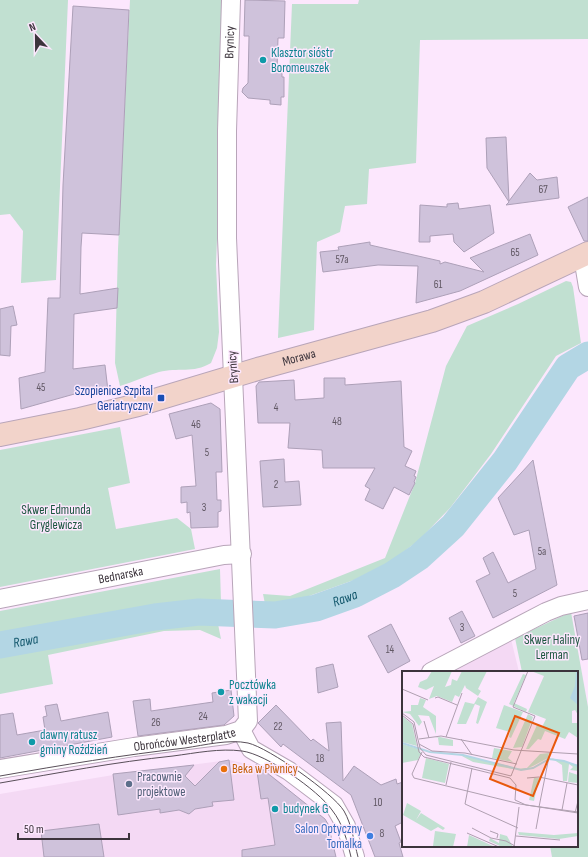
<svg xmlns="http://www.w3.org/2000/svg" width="588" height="857" font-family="'Sofia Sans Condensed',sans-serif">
<rect width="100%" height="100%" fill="#fce7fd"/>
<g fill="#f4d9f4">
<polygon points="511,639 519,672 447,672"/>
<polygon points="229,760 260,767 283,784 277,792 289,857 0,857 0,794 113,775"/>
</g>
<g fill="#c1e0d1">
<polygon points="0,0 68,0 56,280 21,283 23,231 10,214 0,215"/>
<path d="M130,0H222L219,188L216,265L219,332L217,348L211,363C193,374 178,367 159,372C146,376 133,382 120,386L115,363L118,249Z"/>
<polygon points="359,0 588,0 588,39 420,40 416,163 369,169 367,204 345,206 340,232 317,242 314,330 278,338 292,4 358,4"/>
<polygon points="566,281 571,282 573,287 581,343 556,356 491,454 450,508 418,541 390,562 354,580 295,601 265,604 263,594 290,596 385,558 415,483 446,366 467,326 518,304"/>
<polygon points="120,427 130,483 108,488 116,529 177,518 191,529 195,549 0,587 0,450"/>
<polygon points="220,569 221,602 188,601 0,635 0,611"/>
<polygon points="571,612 588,707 588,857 552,857 550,846 577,846 577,672 522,672 515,638"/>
<polygon points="187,621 218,624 221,639 200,630 164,631 48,655 53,684 0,694 0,653 160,624"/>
</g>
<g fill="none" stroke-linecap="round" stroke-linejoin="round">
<path stroke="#b3d6e4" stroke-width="27" id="s1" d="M0,645L155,617L199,612L275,615L316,608L355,594L392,575L419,557L453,526L505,461L568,367L588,355"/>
</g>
<g fill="#cfc2db" stroke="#ada0b8">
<polygon points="245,0 285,1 284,38 278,38 277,70 282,70 282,77 284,77 284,97 281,97 281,105 270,104 270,100 248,98 242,92 243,88 248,83 249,36 244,36"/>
<polygon points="73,6 129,10 119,235 82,233 81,247 80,294 118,288 117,308 74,314 73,369 105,365 108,391 78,393 21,409 19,378 45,372 48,298 60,298 63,185"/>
<polygon points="506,137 509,201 530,173 537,180 557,177 559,198 506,205 509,202 487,168 486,138"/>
<polygon points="588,197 588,241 584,241 568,207"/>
<polygon points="458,203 459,209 490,205 494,233 464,252 454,242 453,234 430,236 430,242 419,242 420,205 447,207 447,204"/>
<polygon points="530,234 538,255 460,291 416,303 418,266 378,265 323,272 320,252 339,250 338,247 370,242 370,245 440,261 440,264 445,262 484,272 470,258"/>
<polygon points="13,306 17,325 11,326 10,356 0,355 0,309"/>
<polygon points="324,378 345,378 345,385 401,381 404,447 412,451 405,466 416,471 414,476 416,477 414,482 415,483 409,495 394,487 383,509 365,500 370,489 365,486 375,468 323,468 322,450 288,448 290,423 258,423 256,386 259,382 294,380 295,400 324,398"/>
<polygon points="211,403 220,409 222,472 216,472 217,500 221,500 221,511 218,512 218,527 191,528 190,512 187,513 187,502 181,503 181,487 196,486 192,435 176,439 169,414"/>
<polygon points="284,459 285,482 299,481 301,505 263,507 260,461"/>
<polygon points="533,460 557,585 493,618 476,581 490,574 483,558 493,552 508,583 536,569 529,530 514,535 498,498"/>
<polygon points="462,611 475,636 461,643 449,618"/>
<polygon points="588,613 588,659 582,660 574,616"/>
<polygon points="391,624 410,661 388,673 368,636"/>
<polygon points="333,664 338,687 318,693 316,668"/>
<polygon points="231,690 234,716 224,725 138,736 133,701 150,699 151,711 213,702 212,693"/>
<polygon points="57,704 61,721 108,712 112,737 0,758 0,715 13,713 17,735 45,730 43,717 47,716 45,706"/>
<polygon points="276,705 311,741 313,739 329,751 326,723 341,722 343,781 354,766 381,785 396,779 397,784 403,782 403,822 395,826 401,842 399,843 403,857 375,857 351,795 283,744 281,747 258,723"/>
<polygon points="229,760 234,800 212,802 213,806 195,809 189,814 179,810 160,813 160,809 118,815 113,774 194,765 185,776 195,786 219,762"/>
<polygon points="256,764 325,819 328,824 336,857 242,857 242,850 275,845 268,798 261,799"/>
<polygon points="99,824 104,857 44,857 41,831"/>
</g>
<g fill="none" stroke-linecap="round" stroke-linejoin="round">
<defs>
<g id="street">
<polyline points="580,257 585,269 588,287"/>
<path id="s2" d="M0,599L224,555L242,554"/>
<polyline points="431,672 546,612 561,606 588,600"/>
<polyline points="241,730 251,749 289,771 334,805 346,826 355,857"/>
<path id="s3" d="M0,769L134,747L226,735L241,730L248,721L227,238V131L231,0"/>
</g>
<g id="secondary">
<path id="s4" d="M0,435L80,419L138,405L261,368L432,321L484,302L588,253"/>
</g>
</defs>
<use href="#street" stroke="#b8a5b9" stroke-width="20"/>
<use href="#secondary" stroke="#b8a5b9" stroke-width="24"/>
<use href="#street" stroke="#fff" stroke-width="18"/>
<use href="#secondary" stroke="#f2d3ca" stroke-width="22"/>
<g stroke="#594f59" stroke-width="1">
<path d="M0,776C62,765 123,755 185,748C205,745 229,739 248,743C269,748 333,793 344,811C352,825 354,842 358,857"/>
<path d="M0,783C58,773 115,762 173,756C196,753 220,748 242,751C266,754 318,790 332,810C343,824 347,840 351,857"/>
</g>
</g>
<g fill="#0f9aa8" stroke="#fce7fd" stroke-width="1.5">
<circle cx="263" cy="60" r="4"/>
<circle cx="221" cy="692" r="4"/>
<circle cx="32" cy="742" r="4"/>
<circle cx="275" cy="809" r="4"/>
</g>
<rect fill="#1a4fb4" stroke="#fce7fd" stroke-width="1.5" x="157" y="394" width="8" height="8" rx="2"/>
<circle fill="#e8710a" stroke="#fce7fd" stroke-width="1.5" cx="224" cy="769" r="4"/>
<circle fill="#5c6f8a" stroke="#fce7fd" stroke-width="1.5" cx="129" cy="784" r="4"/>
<circle fill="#3f7fe0" stroke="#fce7fd" stroke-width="1.5" cx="370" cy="836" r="4"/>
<g text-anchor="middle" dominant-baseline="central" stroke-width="3" stroke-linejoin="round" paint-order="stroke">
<g font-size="11" fill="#615864">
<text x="543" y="189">67</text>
<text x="515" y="252">65</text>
<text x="342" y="259">57a</text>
<text x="438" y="284">61</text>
<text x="41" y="387">45</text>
<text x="276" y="407">4</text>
<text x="337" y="421">48</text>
<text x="196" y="424">46</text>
<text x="207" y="452">5</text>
<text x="276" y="484">2</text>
<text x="204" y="507">3</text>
<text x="542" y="551">5a</text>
<text x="515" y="593">5</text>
<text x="462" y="627">3</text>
<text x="390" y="649">14</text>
<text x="203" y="716">24</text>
<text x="156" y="722">26</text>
<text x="278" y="726">22</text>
<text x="320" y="758">18</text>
<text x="378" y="802">10</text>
<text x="382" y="833">8</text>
</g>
<g font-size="13" fill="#3c343c" stroke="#fce7fd">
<text stroke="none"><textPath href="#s3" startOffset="935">Brynicy</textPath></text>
<text stroke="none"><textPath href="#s4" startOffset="309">Morawa</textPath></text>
<text transform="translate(233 367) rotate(-94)">Brynicy</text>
<text stroke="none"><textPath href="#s2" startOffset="123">Bednarska</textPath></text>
<text stroke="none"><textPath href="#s3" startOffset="187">Obrońców Westerplatte</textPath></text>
</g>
<g font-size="13" fill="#0d838f" stroke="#fce7fd" text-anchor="start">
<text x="271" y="53">Klasztor sióstr<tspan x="271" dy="15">Boromeuszek</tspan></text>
<text x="229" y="685">Pocztówka<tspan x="229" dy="15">z wakacji</tspan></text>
<text x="40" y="735">dawny ratusz<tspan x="40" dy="15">gminy Roździeń</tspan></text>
<text x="283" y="809">budynek G</text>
</g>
<g font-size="13" fill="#164399" stroke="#fce7fd" text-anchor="end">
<text x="153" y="391">Szopienice Szpital<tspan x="153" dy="15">Geriatryczny</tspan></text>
</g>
<g font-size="13" fill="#1a553e" stroke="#fce7fd">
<text x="56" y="510">Skwer Edmunda<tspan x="56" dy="15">Gryglewicza</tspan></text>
<text x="552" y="640">Skwer Haliny<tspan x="552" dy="15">Lerman</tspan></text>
</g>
<g font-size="13" fill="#c56008" stroke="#fce7fd" text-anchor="start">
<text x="232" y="769">Beka w Piwnicy</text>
</g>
<g font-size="13" fill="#4e5e75" stroke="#fce7fd" text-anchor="start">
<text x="137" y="777">Pracownie<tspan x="137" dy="15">projektowe</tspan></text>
</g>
<g font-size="13" fill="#366cbe" stroke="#fce7fd" text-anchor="end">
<text x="362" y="829">Salon Optyczny<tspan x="362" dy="15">Tomalka</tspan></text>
</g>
<g font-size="14" font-style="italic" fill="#10556a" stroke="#fce7fd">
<text stroke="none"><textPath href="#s1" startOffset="350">Rawa</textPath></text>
<text stroke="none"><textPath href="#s1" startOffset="26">Rawa</textPath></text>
</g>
</g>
<g transform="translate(402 671)">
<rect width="176" height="176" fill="#fce7fd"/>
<path d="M30,0H50L43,16L49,14L50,8L55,10L60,0H85L76,18L79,20L76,25L64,17L63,14L57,26L53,24L50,31L35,25L27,28L32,15L24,19L16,16L18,11L25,8ZM129,0H176V44L173,39L170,40V52H175L176,67L167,61L163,68L143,60L139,69L136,68L127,78H124L135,54L140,56L144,48L126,41L142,5ZM121,3L124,4L112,32L125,38L124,41L107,33ZM76,26L85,31L76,53L74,52L78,35L73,33L64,53H55L63,31L72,33ZM18,27L24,29L21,36L34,45V63L27,45L16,44L20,51L17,55L8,43L0,41L9,40V34H16ZM102,34L121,41L109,67L107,66L108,61L94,57ZM126,43L131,46L120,76L111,77ZM0,45L10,53L15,75L0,71ZM38,66L51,69V75L37,74L36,67H33ZM0,73L17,78L19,82L16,89L0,92ZM92,77L110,80L106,87L111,91L90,87ZM147,82L146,87L131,95L124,98L115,97H125L138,83ZM58,84L107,95L111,97V98L71,91ZM24,87L47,93L43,112L20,107ZM149,87L176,94V100L168,99L171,96L167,93L165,110H161L160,94ZM167,101L176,104V112L166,111ZM132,107H137L132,130L127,129ZM5,132L19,140L14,149L19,142L43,157L41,159L36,156L29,160L1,144ZM33,160L54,163L51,176L31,175ZM116,161L152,164L176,162V165L157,168L117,164ZM98,163L105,165L111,176H100L87,170L88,167L97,172ZM67,164L93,176H65Z" fill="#c1e0d1"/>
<path d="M174,0H176V34L168,27L173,15Z" fill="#b3d6e4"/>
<path fill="none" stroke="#b3d6e4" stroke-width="2" d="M0,72L28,81L61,84L119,99L131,97L147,88L162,90L176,95"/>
<path fill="none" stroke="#af9fb0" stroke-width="1" d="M0,18L26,29M33,27L36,26L55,34M0,42L12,51L18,77L24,84L109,105L133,45L111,36L126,0M0,44L11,53L17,81L22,86L108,107L114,114L113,129L124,134L176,141M22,50L27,67M44,66L60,22M17,68L39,65L112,79L176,83M59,68L70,84M17,73L30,80L63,82L115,93M20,81L10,103L12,107L118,133L176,142M70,97L63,133L116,157M125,107L137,106L176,114M44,114L49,91M137,136L148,81M160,139L165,112M173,142L176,130M70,157L89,167L104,170L113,175M134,158L138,136M88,160L96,163L95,167M65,162L97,176M114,165L158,169M112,176L117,136"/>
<path fill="#e8590c" fill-opacity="0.15" stroke="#e8590c" stroke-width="2" d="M113,45L157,62L131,125L88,108Z"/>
<rect width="176" height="176" fill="none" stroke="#3c343c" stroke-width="2"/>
</g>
<g transform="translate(36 36) rotate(338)" stroke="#fce7fd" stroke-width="3" paint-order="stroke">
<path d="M0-3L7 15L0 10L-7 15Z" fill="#3c343c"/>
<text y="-6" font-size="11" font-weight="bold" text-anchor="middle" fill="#3c343c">N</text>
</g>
<path d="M18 833v6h111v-6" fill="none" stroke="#3c343c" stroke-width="2"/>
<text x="24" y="833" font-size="12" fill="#3c343c" stroke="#fce7fd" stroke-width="3" paint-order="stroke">50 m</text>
</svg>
